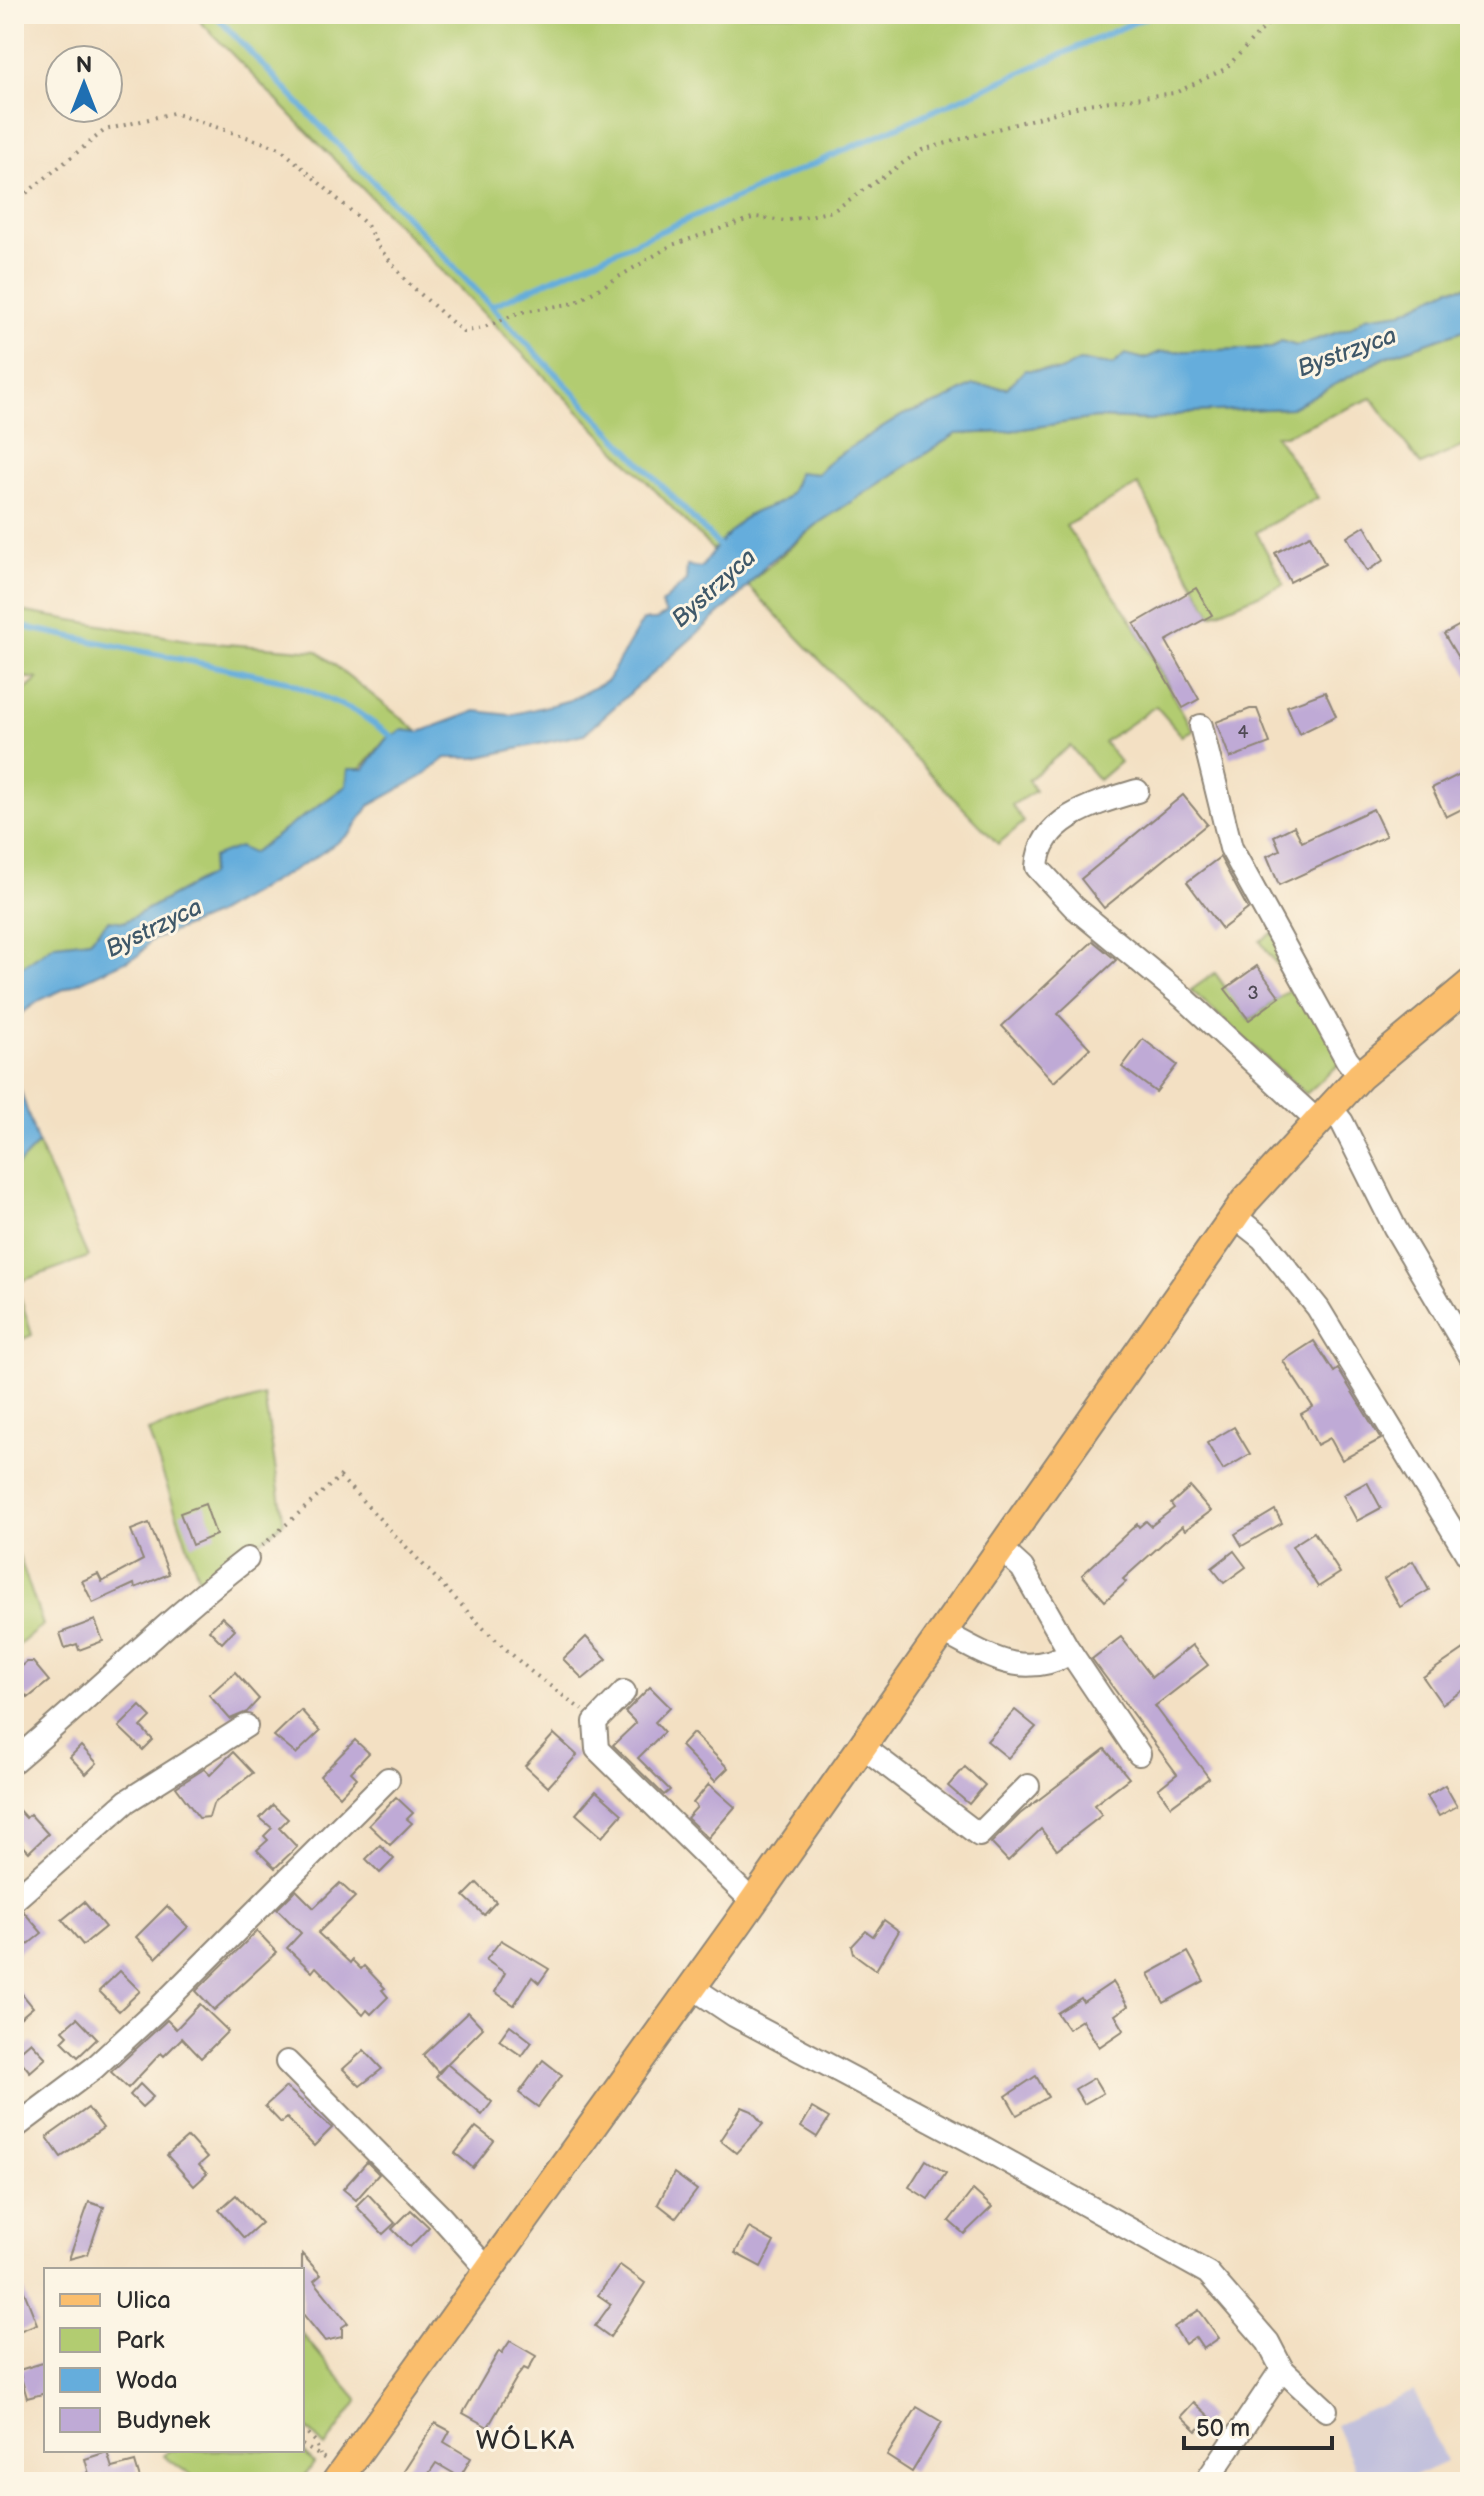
<svg xmlns="http://www.w3.org/2000/svg" width="1484" height="2496" font-family="'Balsamiq Sans',sans-serif">
<rect width="100%" height="100%" fill="#fcf5e5"/>
<filter id="ink" filterUnits="userSpaceOnUse"><feTurbulence type="fractalNoise" baseFrequency=".0125" numOctaves="2"/><feDisplacementMap in="SourceGraphic" scale="16" xChannelSelector="R" yChannelSelector="G"/><feConvolveMatrix kernelMatrix="1 2 1 2 8 2 1 2 1" color-interpolation-filters="sRGB"/></filter>
<filter id="wash" filterUnits="userSpaceOnUse"><feTurbulence type="fractalNoise" baseFrequency=".006" numOctaves="4" result="noise"/><feDisplacementMap in="SourceGraphic" scale="32" xChannelSelector="R" yChannelSelector="G"/><feGaussianBlur stdDeviation="1.8" result="paint"/><feColorMatrix in="noise" values="0 0 0 0 0 0 0 0 0 0 0 0 0 0 0 0 0 1.4 0 .05"/><feComposite in="paint" operator="in"/></filter>
<g filter="url(#wash)">
<rect width="100%" height="100%" fill="#f3e0c3"/>
<polygon fill="#c2c1dc" points="1414,2391 1446,2462 1401,2482 1361,2482 1336,2425"/>
<g fill="#b2cc71" stroke="#6e7c4e" stroke-width="2">
<path d="M193,14H1470V286L1450,288L1402,313L1366,317L1350,328L1297,346L1281,341L1272,348L1161,352L1144,359L1125,354L1113,365L1079,361L1061,371L1025,370L1007,388L973,385L941,402L903,415L832,459L817,474L798,472C789,511 771,501 744,518C732,526 725,541 713,550Z"/>
<polygon points="1470,328 1470,443 1421,465 1372,398 1285,435 1275,435 1318,498 1256,532 1284,584 1212,615 1138,485 1066,526 1134,624 1193,731 1182,736 1156,706 1104,742 1120,762 1099,780 1070,746 1028,780 1035,791 1012,805 1024,822 998,844 747,585 820,522 956,434 1003,432 1096,418 1151,420 1192,412 1291,408 1388,356"/>
<polygon points="14,610 199,642 317,651 420,733 402,730 386,739 346,786 252,853 213,857 210,875 124,922 109,920 90,940 55,945 14,972 14,700 38,679 14,676"/>
<polygon points="1273,933 1344,1060 1306,1094 1191,990 1215,973 1249,1020 1293,987 1260,941"/>
<polygon points="38,1144 88,1257 16,1283 32,1335 14,1343 14,1169"/>
<polygon points="264,1396 284,1522 202,1588 148,1431"/>
<polygon points="14,1542 43,1625 14,1649"/>
<polygon points="302,2334 358,2400 325,2447 302,2424"/>
<polygon points="169,2450 302,2450 314,2463 301,2482 200,2482 164,2456"/>
</g>
<g fill="#65addc" stroke="#486c84" stroke-width="2">
<path d="M1470,287V328L1388,356L1291,408L1192,412L1151,420L1096,418L1003,432L956,434L820,522L767,564L738,597L584,734L476,758H446L423,776L369,806L351,833L314,858L214,915L150,941L139,955L40,1000L14,1019V972L55,944L90,940L109,920L124,922L210,875L213,857L239,847L252,853L346,786L348,769H364L386,739L402,730L420,732L476,711L510,715L552,705L570,700L607,681L643,620H656L666,614L661,604L686,581L687,566L701,568C709,556 732,527 743,519C769,500 789,513 798,472L817,474L832,459L903,415L941,402L973,385L1007,388L1025,370L1061,371L1079,361L1113,365L1125,354L1144,359L1160,352L1272,348L1281,341L1297,346L1350,328L1366,317L1402,312L1450,288Z"/>
<polygon points="14,1071 38,1144 14,1169"/>
</g>
<g fill="none" stroke-linecap="round" stroke-linejoin="round">
<g stroke="#65addc" stroke-width="6">
<polyline points="214,14 724,551"/>
<polyline points="491,306 1153,14"/>
<polyline points="14,625 287,681 357,712 397,740"/>
</g>
</g>
<g id="blocks">
<g fill="#bfaad6">
<polygon points="1365,526 1384,560 1367,571 1347,537"/>
<polygon points="1310,535 1325,564 1290,582 1275,553"/>
<polygon points="1196,588 1212,615 1166,641 1199,699 1183,708 1134,624"/>
<polygon points="1462,624 1470,638 1470,678 1444,634"/>
<polygon points="1325,692 1336,716 1299,734 1287,706"/>
<polygon points="1250,709 1257,709 1270,743 1230,758 1216,722"/>
<polygon points="1460,774 1470,795 1470,805 1446,817 1432,788"/>
<polygon points="1183,795 1207,824 1104,908 1081,879"/>
<polygon points="1373,809 1386,836 1279,885 1267,856 1280,850 1274,836 1294,826 1302,842"/>
<polygon points="1220,857 1248,909 1222,929 1187,882"/>
<polygon points="1093,941 1116,960 1058,1014 1090,1048 1054,1082 1002,1026"/>
<polygon points="1257,966 1280,997 1249,1020 1225,989"/>
<polygon points="1143,1039 1177,1065 1156,1092 1122,1067"/>
<polygon points="1314,1341 1334,1372 1338,1369 1381,1439 1342,1460 1330,1438 1317,1445 1301,1414 1313,1407 1283,1361"/>
<polygon points="1234,1427 1250,1454 1223,1470 1207,1443"/>
<polygon points="1367,1482 1381,1508 1357,1521 1343,1495"/>
<polygon points="1190,1487 1211,1511 1185,1530 1182,1526 1123,1579 1126,1582 1105,1601 1082,1575 1137,1524 1139,1527 1146,1521 1151,1526 1174,1508 1171,1504"/>
<polygon points="205,1504 216,1535 192,1545 180,1513"/>
<polygon points="1275,1510 1282,1523 1242,1546 1235,1534"/>
<polygon points="149,1523 169,1574 135,1588 134,1584 93,1603 82,1581 98,1574 102,1582 143,1560 131,1530"/>
<polygon points="1314,1532 1340,1573 1318,1587 1292,1546"/>
<polygon points="1234,1551 1246,1567 1224,1583 1212,1568"/>
<polygon points="1413,1561 1429,1590 1400,1607 1384,1579"/>
<polygon points="222,1617 235,1629 222,1643 209,1630"/>
<polygon points="95,1620 103,1641 79,1650 77,1644 65,1648 60,1633"/>
<polygon points="586,1637 607,1659 583,1679 563,1659"/>
<polygon points="1121,1637 1152,1677 1192,1645 1208,1665 1155,1706 1209,1778 1171,1806 1158,1789 1177,1774 1092,1659"/>
<polygon points="1470,1645 1470,1686 1442,1704 1423,1677"/>
<polygon points="27,1662 33,1662 49,1681 28,1698 14,1681 14,1673"/>
<polygon points="235,1672 259,1699 247,1712 230,1719 209,1695"/>
<polygon points="650,1687 670,1707 655,1722 664,1732 638,1758 670,1790 664,1795 613,1745 636,1723 625,1712"/>
<polygon points="140,1706 151,1717 141,1727 153,1740 143,1750 119,1727"/>
<polygon points="301,1710 320,1731 296,1754 274,1736"/>
<polygon points="1015,1710 1036,1727 1008,1758 987,1741"/>
<polygon points="693,1733 728,1768 715,1781 681,1746"/>
<polygon points="554,1734 577,1755 548,1787 525,1766"/>
<polygon points="355,1740 369,1753 351,1772 357,1778 340,1796 320,1776"/>
<polygon points="81,1746 97,1763 86,1774 70,1757"/>
<polygon points="1105,1749 1129,1778 1094,1805 1102,1815 1057,1850 1041,1829 1008,1861 991,1843 1020,1814"/>
<polygon points="233,1752 253,1773 213,1804 209,1817 199,1818 176,1787 204,1769 210,1775"/>
<polygon points="965,1767 985,1785 969,1804 948,1786"/>
<polygon points="709,1784 735,1807 708,1838 687,1818 697,1807 693,1803"/>
<polygon points="1445,1785 1457,1806 1439,1816 1427,1796"/>
<polygon points="596,1791 622,1814 602,1837 576,1814"/>
<polygon points="396,1797 413,1813 407,1819 412,1823 390,1845 369,1825"/>
<polygon points="14,1805 26,1818 30,1814 48,1834 29,1852 14,1836"/>
<polygon points="273,1805 288,1819 279,1828 297,1847 275,1868 257,1850 268,1840 264,1836 272,1828 260,1818"/>
<polygon points="380,1845 394,1859 380,1873 366,1859"/>
<polygon points="340,1883 355,1897 318,1933 350,1963 352,1960 361,1969 364,1966 385,1988 382,1990 388,1997 371,2014 367,2010 363,2015 316,1967 312,1972 287,1948 301,1933 277,1909 296,1890 314,1908"/>
<polygon points="477,1883 496,1902 484,1915 464,1896"/>
<polygon points="84,1902 105,1927 83,1945 62,1920"/>
<polygon points="167,1906 188,1927 156,1958 136,1937"/>
<polygon points="23,1911 42,1933 14,1956 14,1918"/>
<polygon points="884,1920 899,1931 876,1970 854,1954 852,1946 866,1931 873,1936"/>
<polygon points="257,1931 277,1952 214,2010 196,1991"/>
<polygon points="501,1940 549,1969 539,1983 532,1977 514,2005 495,1992 505,1973 486,1960"/>
<polygon points="1188,1952 1204,1981 1164,2003 1148,1974"/>
<polygon points="120,1971 140,1991 119,2011 99,1991"/>
<polygon points="1113,1982 1128,2006 1115,2015 1124,2030 1099,2047 1082,2020 1068,2029 1057,2013 1081,1998 1083,2002"/>
<polygon points="14,1984 33,2007 14,2023"/>
<polygon points="200,2004 228,2031 201,2058 182,2038 164,2056 161,2053 128,2088 111,2072 167,2020 176,2029"/>
<polygon points="468,2012 483,2028 447,2064 492,2102 482,2115 436,2077 447,2064 438,2072 423,2055"/>
<polygon points="77,2018 97,2039 78,2057 62,2041 68,2035 63,2030"/>
<polygon points="510,2025 532,2042 522,2056 499,2040"/>
<polygon points="31,2042 46,2058 30,2072 16,2055"/>
<polygon points="364,2050 382,2069 360,2086 343,2069"/>
<polygon points="543,2060 562,2075 538,2107 519,2093"/>
<polygon points="1036,2076 1048,2097 1017,2115 1006,2096"/>
<polygon points="1094,2078 1103,2093 1084,2104 1075,2089"/>
<polygon points="140,2084 153,2097 142,2107 130,2095"/>
<polygon points="286,2087 332,2128 314,2146 287,2118 281,2123 265,2106"/>
<polygon points="742,2107 752,2111 763,2124 736,2153 720,2140"/>
<polygon points="88,2108 103,2128 61,2157 47,2137"/>
<polygon points="812,2108 829,2118 817,2137 801,2127"/>
<polygon points="476,2127 494,2141 473,2168 455,2153"/>
<polygon points="188,2137 207,2158 199,2165 207,2174 194,2186 167,2155"/>
<polygon points="926,2160 946,2173 928,2199 909,2187"/>
<polygon points="367,2162 379,2174 356,2200 343,2189"/>
<polygon points="674,2173 697,2190 676,2218 658,2204"/>
<polygon points="973,2190 992,2207 964,2234 949,2221"/>
<polygon points="368,2194 395,2223 383,2234 356,2206"/>
<polygon points="236,2195 261,2223 244,2238 219,2210"/>
<polygon points="89,2202 104,2207 88,2254 69,2259"/>
<polygon points="411,2210 429,2227 410,2247 392,2229"/>
<polygon points="749,2228 774,2242 761,2267 735,2253"/>
<polygon points="302,2254 321,2275 314,2281 348,2323 342,2327 342,2337 325,2341 302,2313"/>
<polygon points="620,2265 645,2283 610,2337 595,2326 611,2304 598,2295"/>
<polygon points="15,2269 37,2324 14,2333 14,2270"/>
<polygon points="1199,2310 1219,2338 1203,2349 1195,2337 1185,2344 1174,2327"/>
<polygon points="510,2341 536,2356 528,2370 524,2368 517,2377 488,2427 463,2413 499,2351 502,2353"/>
<polygon points="46,2362 46,2393 27,2398 19,2370"/>
<polygon points="1194,2402 1210,2417 1197,2431 1181,2416"/>
<polygon points="917,2407 942,2422 912,2472 887,2456"/>
<polygon points="435,2423 450,2431 444,2442 471,2458 460,2477 436,2463 423,2482 397,2482"/>
<polygon points="107,2452 112,2468 135,2462 141,2482 80,2482 79,2477 89,2474 85,2459"/>
</g>
</g>
</g>
<g filter="url(#ink)">
<use href="#blocks" fill-opacity="0" stroke="#8f8677" stroke-width="2"/>
<g fill="none" stroke-linecap="round" stroke-linejoin="round">
<defs>
<g id="minor">
<polyline points="1201,726 1231,848 1347,1060 1360,1076"/>
<path d="M1137,791C1097,803 1040,817 1037,867L1074,907L1183,997L1316,1120"/>
<polyline points="1329,1106 1342,1122 1395,1228 1470,1355"/>
<polyline points="1234,1216 1262,1238 1318,1308 1470,1559"/>
<polyline points="1000,1548 1022,1568 1067,1647 1139,1754"/>
<path d="M943,1632C989,1656 1021,1680 1071,1653"/>
<polyline points="624,1692 595,1722 597,1749 753,1902"/>
<polyline points="862,1746 979,1835 1028,1786"/>
<path d="M14,1761C93,1695 166,1621 247,1559"/>
<polyline points="14,1900 127,1801 246,1726"/>
<polyline points="692,1987 734,2015 982,2147 1208,2273 1268,2342 1282,2369 1326,2410"/>
<polyline points="287,2062 441,2217 488,2270"/>
<polyline points="14,2128 94,2068 159,2008 388,1779"/>
<polyline points="1206,2482 1282,2369"/>
</g>
<polyline id="major" points="336,2482 736,1926 1245,1201 1360,1076 1470,984"/>
</defs>
<use href="#minor" stroke="#8f8677" stroke-width="26"/>
<use href="#major" stroke="#8f8677" stroke-width="32"/>
<g stroke="#8f8677" stroke-width="4" stroke-dasharray="2 6" stroke-linecap="butt">
<polyline points="14,203 105,130 173,113 280,148 367,225 377,245 407,282 463,332 482,328 521,312 575,303 672,245 755,217 785,221 833,211 922,150 1087,104 1175,93 1225,69 1277,14"/>
<polyline points="340,1477 485,1630 529,1670 582,1710"/>
<polyline points="262,1546 344,1473"/>
<polyline points="302,2428 315,2441 320,2455"/>
<polyline points="302,2445 327,2460"/>
</g>
<use href="#minor" stroke="#fff" stroke-width="22"/>
<use href="#major" stroke="#fabe6d" stroke-width="28"/>
</g>
</g>
<g text-anchor="middle" dominant-baseline="central" stroke-width="6" stroke-linejoin="round" paint-order="stroke">
<g font-size="18" fill="#504b56">
<text x="1243" y="732">4</text>
<text x="1253" y="993">3</text>
</g>
<g font-size="24" font-style="italic" fill="#3f5869" stroke="#fcf5e5">
<text transform="translate(1347 352) rotate(-20)">Bystrzyca</text>
<text transform="translate(714 588) rotate(-42)">Bystrzyca</text>
<text transform="translate(154 928) rotate(-26)">Bystrzyca</text>
</g>
<g font-size="26" letter-spacing="2" fill="#2b2b2b" stroke="#fcf5e5">
<text x="526" y="2441">WÓLKA</text>
</g>
</g>
<rect width="1484" height="2496" fill="none" stroke="#fcf5e5" stroke-width="48"/>
<rect x="44" y="2268" width="260" height="184" fill="#fcf5e5" stroke="#a8a49b" stroke-width="2"/>
<rect x="60" y="2294" width="40" height="12" fill="#fabe6d" stroke="#a8a49b" stroke-width="2"/>
<text x="116" y="2308" font-size="24" fill="#2b2b2b">Ulica</text>
<rect x="60" y="2328" width="40" height="24" fill="#b2cc71" stroke="#a8a49b" stroke-width="2"/>
<text x="116" y="2348" font-size="24" fill="#2b2b2b">Park</text>
<rect x="60" y="2368" width="40" height="24" fill="#65addc" stroke="#a8a49b" stroke-width="2"/>
<text x="116" y="2388" font-size="24" fill="#2b2b2b">Woda</text>
<rect x="60" y="2408" width="40" height="24" fill="#bfaad6" stroke="#a8a49b" stroke-width="2"/>
<text x="116" y="2428" font-size="24" fill="#2b2b2b">Budynek</text>
<g transform="translate(84 84)"><circle r="38" fill="#fcf5e5" stroke="#a8a49b" stroke-width="2"/>
<path d="M0-6L14 30L0 20L-14 30Z" fill="#1f6fb2"/>
<text y="-12" font-size="22" font-weight="bold" text-anchor="middle" fill="#2b2b2b">N</text>
</g>
<path d="M1184 2436v12h148v-12" fill="none" stroke="#2b2b2b" stroke-width="4"/>
<text x="1196" y="2436" font-size="24" fill="#2b2b2b" stroke="#fcf5e5" stroke-width="6" paint-order="stroke">50 m</text>
</svg>
